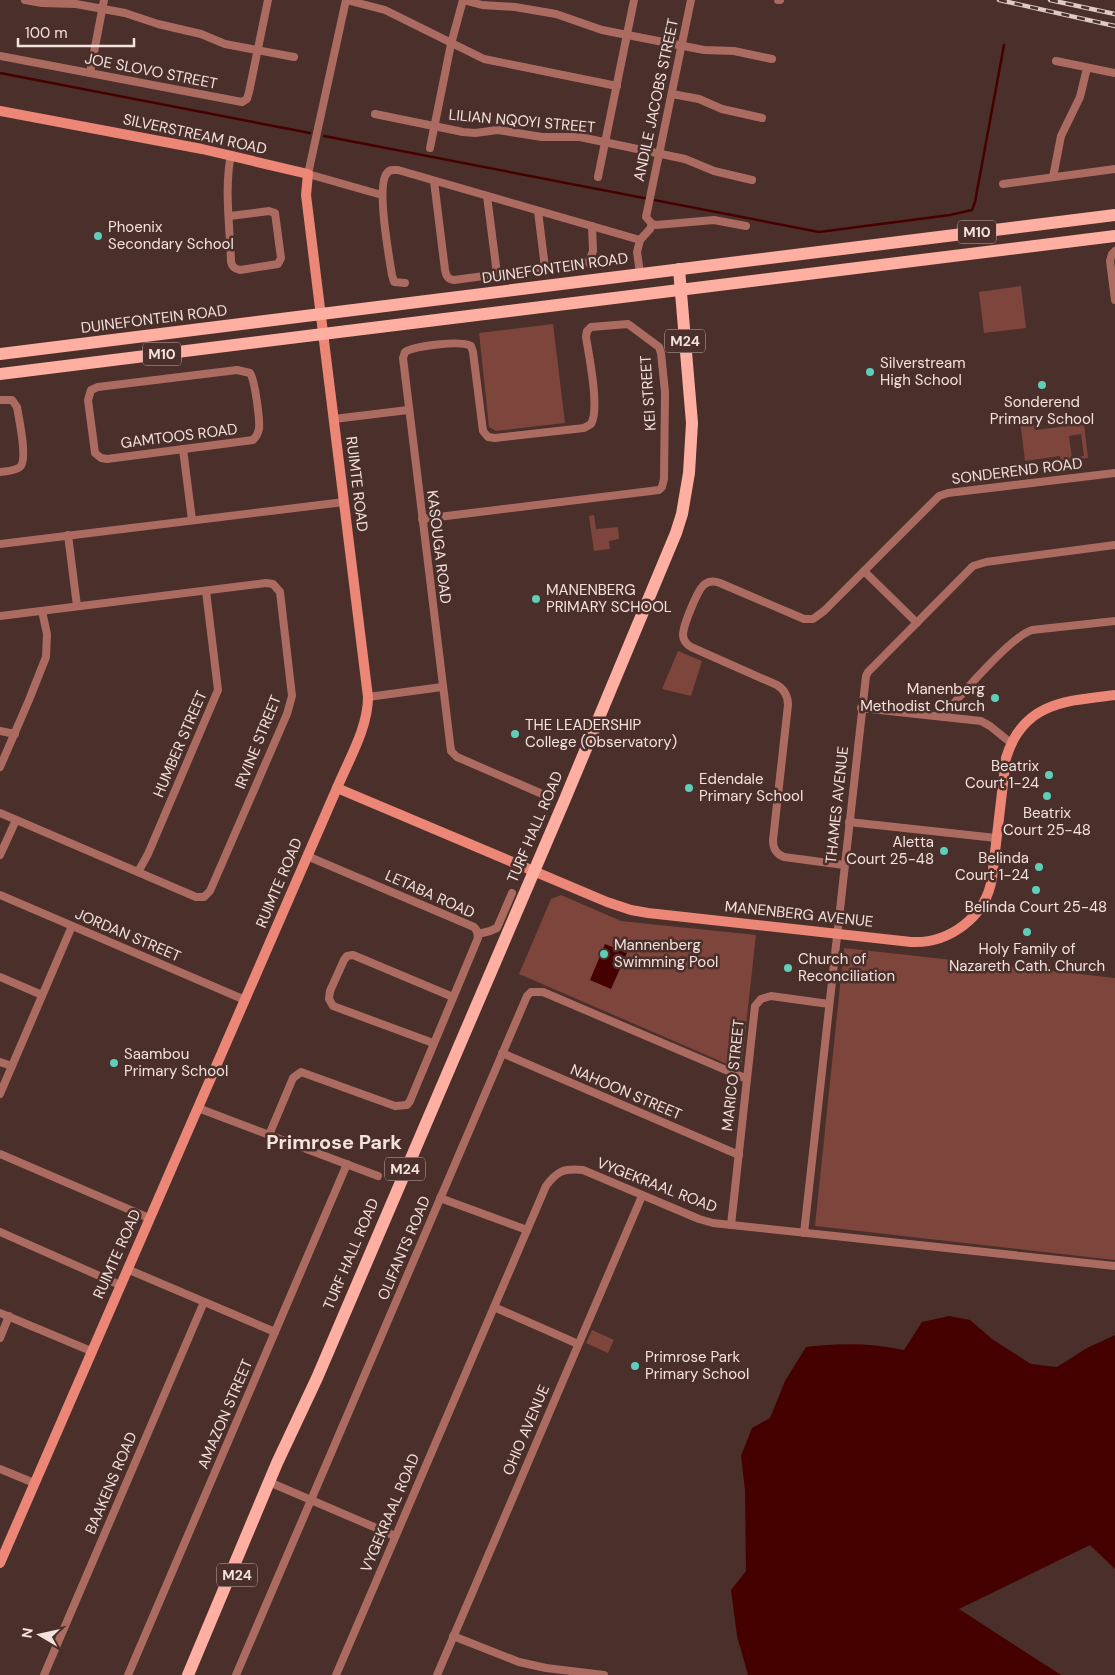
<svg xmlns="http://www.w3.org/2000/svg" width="1115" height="1675" font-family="'DM Sans',sans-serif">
<rect width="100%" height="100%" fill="#4a2f2a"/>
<g fill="#7e453c" fill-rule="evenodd">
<polygon points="1021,286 1026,328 984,333 979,292"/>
<polygon points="553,324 565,423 496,431 489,427 479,333"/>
<path d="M1033,418L1035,430L1084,424L1088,458L1061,461L1060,456L1025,461L1020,420ZM1081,434L1084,456L1072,458L1069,436Z"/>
<polygon points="594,515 596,529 618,527 619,539 609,541 610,549 594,551 589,516"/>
<polygon points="678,651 702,661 691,696 662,689"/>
<polygon points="561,895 621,921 756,935 742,1062 734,1067 519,974 551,899"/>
<polygon points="844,948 1115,978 1115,1260 815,1226"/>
<polygon points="592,1330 614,1340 608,1353 586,1343"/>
</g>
<g fill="#450000">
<polygon points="605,944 627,953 611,989 590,980"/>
<path d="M949,1316L970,1320L992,1339L1031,1364L1057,1367L1087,1348L1115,1335V1569L1090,1545L959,1609L1061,1675H748L737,1636L731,1590L746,1571L745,1490L741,1456L752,1428L770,1418L785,1381L806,1347C839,1343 871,1343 904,1350L922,1322Z"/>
</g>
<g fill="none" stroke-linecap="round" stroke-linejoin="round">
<g stroke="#450000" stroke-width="2.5">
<polyline points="0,73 310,133"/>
<polyline points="324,136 819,232 950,215 972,210 975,202 1004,45"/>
</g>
<g stroke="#ac6b61" stroke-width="8">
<polyline points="25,0 42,3 76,4 125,13 158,24 201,34 225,44 294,57"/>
<polyline points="346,0 385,10 484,59 617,86"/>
<polyline points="346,0 308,174 382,195"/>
<polyline points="463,0 482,5 515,7 556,14 602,30 704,50 734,51 772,59"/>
<polyline points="691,0 646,217 652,224 656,225 714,220 746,226"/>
<polyline points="778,0 780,0"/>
<polyline points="0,56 242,102 247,99 249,92 268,0"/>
<polyline points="1056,61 1115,73"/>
<polyline points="90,73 104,0"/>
<polyline points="672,94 699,99 722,109 762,118"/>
<polyline points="375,114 463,132 475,133 498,130 542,137 580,137 685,159 714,171 752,180"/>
<polyline points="430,148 451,44 463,0"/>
<polyline points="598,177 634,0"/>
<polyline points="1053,177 1061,136 1080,97 1087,68"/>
<path d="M434,181L445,270C446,275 447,279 454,280L589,262L593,251L592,226"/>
<polyline points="1003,184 1115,169"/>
<polyline points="487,196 497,274"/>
<polyline points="538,211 545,268"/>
<path d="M230,216L269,211L275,213L281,258L278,264L240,270C235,269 232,267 231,262C230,228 224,188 231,155"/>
<polyline points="1115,251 1112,254 1110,261 1115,300"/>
<polyline points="640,273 637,252 640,240"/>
<path d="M405,283L394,282L392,275C389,257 376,185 387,173C390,169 393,170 398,170L640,240L650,229L652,224"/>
<path d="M237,370L250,373C255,380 260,420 259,429C258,434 257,436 253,440L107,459L101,458L95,453L88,400L91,390L98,387Z"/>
<path d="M0,400H12L17,407C19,419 28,460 20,467C15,471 6,471 0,472"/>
<polyline points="334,419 408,410"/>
<polyline points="183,449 192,520"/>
<path d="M422,519L659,490L662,487L664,479L665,392L661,353L659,347L628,324L591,327L587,331L586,337C589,356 600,409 591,424L584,428L495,438L488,437L483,431L473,352L471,346C461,340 414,346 405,352L403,358L451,751L457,757L540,793"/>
<polyline points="68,535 77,606"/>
<polyline points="0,544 344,502"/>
<polyline points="864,571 917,623"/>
<polyline points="0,616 266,583 273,584 280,592 292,696 287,714 210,891 204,897 196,897 0,813"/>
<polyline points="368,697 442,687"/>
<polyline points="861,708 981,721 990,726 1011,743"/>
<path d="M943,716C960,696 1010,637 1032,630L1115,621"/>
<polyline points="0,731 15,734"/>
<polyline points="0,767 29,700 46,657 47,634 42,611"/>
<polyline points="849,822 996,838"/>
<polyline points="0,855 16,820"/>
<path d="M844,865L784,857C776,854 773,849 773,840L788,705C788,696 785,690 777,685L691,647C687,645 683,640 683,635C683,626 698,588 705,584C709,581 715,581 720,583L804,619H813L824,611L939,496L948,493L1115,473"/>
<polyline points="138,872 148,854 218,690 206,591"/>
<polyline points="0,895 245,1000"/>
<polyline points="478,934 490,931 497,928 512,893"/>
<polyline points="0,977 42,995"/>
<polyline points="433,1043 333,1006 329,999 330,991 344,960 347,956 353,955 453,997"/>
<polyline points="502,1053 739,1155"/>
<polyline points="0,1062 12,1066"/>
<polyline points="0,1094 72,926"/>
<polyline points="198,1108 378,1176"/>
<polyline points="269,1135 293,1078 301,1072 395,1106 407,1105 410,1101 478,938 477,931 474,927 307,856"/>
<polyline points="0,1154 149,1218"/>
<polyline points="440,1198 527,1230"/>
<polyline points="731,1225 755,1006 761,999 771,996 829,1004"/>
<polyline points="0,1232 120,1285"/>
<polyline points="804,1233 866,676 868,672 973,566 986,562 1115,545"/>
<polyline points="127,1269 275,1332"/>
<polyline points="494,1307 578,1344"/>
<polyline points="0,1313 91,1351"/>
<polyline points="0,1338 9,1316"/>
<polyline points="0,1469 34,1483"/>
<polyline points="269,1482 395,1536"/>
<polyline points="453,1636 519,1662 546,1668 604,1675"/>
<polyline points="44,1675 204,1302"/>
<polyline points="128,1675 347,1164"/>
<polyline points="236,1675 527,996 531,992 543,992 747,1079"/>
<path d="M336,1675L546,1186C557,1171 564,1168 583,1170L699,1219L713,1223L1115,1266"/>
<polyline points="437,1675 642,1196"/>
</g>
<g stroke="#ec8676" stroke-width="10">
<path d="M0,111L202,149L308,174L306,195L368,697C368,728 349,759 337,788L0,1563"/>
<path d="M337,788L607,902L631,910L648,913L911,942C949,944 986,917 992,878L1006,758C1023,702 1066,701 1115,695"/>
</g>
<g stroke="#feafa1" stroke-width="12">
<polyline points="0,354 1115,215"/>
<polyline points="0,374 1115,236"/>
<polyline points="188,1675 277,1463 317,1378 565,799 676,533 682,514 689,473 692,423 679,269"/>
</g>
<defs>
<g id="rail">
<polyline points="999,0 1115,26"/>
<polyline points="1050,0 1115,14"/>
</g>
</defs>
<use href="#rail" stroke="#decbc7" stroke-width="4.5"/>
<use href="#rail" stroke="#4a2f2a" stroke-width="2.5" stroke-dasharray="8" stroke-linecap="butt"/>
</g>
<g fill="#5cceba" stroke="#4a2f2a" stroke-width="2">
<circle cx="98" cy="236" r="5"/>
<circle cx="870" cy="372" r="5"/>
<circle cx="1042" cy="385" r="5"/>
<circle cx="536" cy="599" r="5"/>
<circle cx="995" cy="698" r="5"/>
<circle cx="515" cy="734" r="5"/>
<circle cx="1049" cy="775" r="5"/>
<circle cx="689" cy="788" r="5"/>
<circle cx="1047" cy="796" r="5"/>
<circle cx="944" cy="851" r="5"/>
<circle cx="1039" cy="867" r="5"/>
<circle cx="1036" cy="890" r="5"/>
<circle cx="1027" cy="932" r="5"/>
<circle cx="604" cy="954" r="5"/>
<circle cx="788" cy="968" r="5"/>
<circle cx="114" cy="1063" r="5"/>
<circle cx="635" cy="1366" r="5"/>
</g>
<g text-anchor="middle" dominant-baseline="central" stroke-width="5" stroke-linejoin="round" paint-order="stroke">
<g fill="#4a2f2a" stroke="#c1aca8" stroke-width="1">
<rect x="958" y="220.5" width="38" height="23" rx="4"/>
<rect x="665" y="329.5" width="40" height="23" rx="4"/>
<rect x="143" y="342.5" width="38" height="23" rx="4"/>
<rect x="385" y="1157.5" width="40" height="23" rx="4"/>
<rect x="217" y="1563.5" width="40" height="23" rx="4"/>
</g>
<g font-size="14" font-weight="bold" fill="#f4e2de">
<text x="977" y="232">M10</text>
<text x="685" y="341">M24</text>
<text x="162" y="354">M10</text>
<text x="405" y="1169">M24</text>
<text x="237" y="1575">M24</text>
</g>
<g font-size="15" fill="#f4e2de" stroke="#4a2f2a">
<text transform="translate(151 71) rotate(11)">JOE SLOVO STREET</text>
<text transform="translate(656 100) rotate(-78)">ANDILE JACOBS STREET</text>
<text transform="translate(522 121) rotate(5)">LILIAN NQOYI STREET</text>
<text transform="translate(195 134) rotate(12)">SILVERSTREAM ROAD</text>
<text transform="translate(555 268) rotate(-8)">DUINEFONTEIN ROAD</text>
<text transform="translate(154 319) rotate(-7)">DUINEFONTEIN ROAD</text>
<text transform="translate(648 393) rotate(-94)">KEI STREET</text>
<text transform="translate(179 436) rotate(-7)">GAMTOOS ROAD</text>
<text transform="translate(1017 471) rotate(-7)">SONDEREND ROAD</text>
<text transform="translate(357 484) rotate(83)">RUIMTE ROAD</text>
<text transform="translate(439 547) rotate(83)">KASOUGA ROAD</text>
<text transform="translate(258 742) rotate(-68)">IRVINE STREET</text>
<text transform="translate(180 744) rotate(-67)">HUMBER STREET</text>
<text transform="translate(837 805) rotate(-84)">THAMES AVENUE</text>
<text transform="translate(535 827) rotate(-67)">TURF HALL ROAD</text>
<text transform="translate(279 883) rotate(-67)">RUIMTE ROAD</text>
<text transform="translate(430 894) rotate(24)">LETABA ROAD</text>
<text transform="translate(799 914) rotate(6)">MANENBERG AVENUE</text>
<text transform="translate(128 935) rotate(23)">JORDAN STREET</text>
<text transform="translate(733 1075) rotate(-84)">MARICO STREET</text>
<text transform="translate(626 1092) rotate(23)">NAHOON STREET</text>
<text transform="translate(657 1185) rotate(21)">VYGEKRAAL ROAD</text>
<text transform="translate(404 1248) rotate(-67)">OLIFANTS ROAD</text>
<text transform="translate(117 1254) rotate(-66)">RUIMTE ROAD</text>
<text transform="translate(351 1254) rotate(-67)">TURF HALL ROAD</text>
<text transform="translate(225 1414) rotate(-67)">AMAZON STREET</text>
<text transform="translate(526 1430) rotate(-67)">OHIO AVENUE</text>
<text transform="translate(111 1483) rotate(-67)">BAAKENS ROAD</text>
<text transform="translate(390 1513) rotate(-67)">VYGEKRAAL ROAD</text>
</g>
<g font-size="15" fill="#f4e2de" stroke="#4a2f2a" text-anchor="start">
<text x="108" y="227">Phoenix<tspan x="108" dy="17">Secondary School</tspan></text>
<text x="880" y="363">Silverstream<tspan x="880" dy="17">High School</tspan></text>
<text x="1042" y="402" text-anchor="middle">Sonderend<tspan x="1042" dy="17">Primary School</tspan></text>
<text x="546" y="590">MANENBERG<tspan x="546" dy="17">PRIMARY SCHOOL</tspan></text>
<text x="985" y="689" text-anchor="end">Manenberg<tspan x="985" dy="17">Methodist Church</tspan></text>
<text x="525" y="725">THE LEADERSHIP<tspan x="525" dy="17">College (Observatory)</tspan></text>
<text x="1039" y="766" text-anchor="end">Beatrix<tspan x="1039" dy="17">Court 1-24</tspan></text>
<text x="699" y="779">Edendale<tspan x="699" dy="17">Primary School</tspan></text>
<text x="1047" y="813" text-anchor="middle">Beatrix<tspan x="1047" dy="17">Court 25-48</tspan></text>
<text x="934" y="842" text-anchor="end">Aletta<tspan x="934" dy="17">Court 25-48</tspan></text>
<text x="1029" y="858" text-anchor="end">Belinda<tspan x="1029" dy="17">Court 1-24</tspan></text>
<text x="1036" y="907" text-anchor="middle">Belinda Court 25-48</text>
<text x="614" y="945">Mannenberg<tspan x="614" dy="17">Swimming Pool</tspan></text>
<text x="1027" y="949" text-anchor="middle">Holy Family of<tspan x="1027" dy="17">Nazareth Cath. Church</tspan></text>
<text x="798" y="959">Church of<tspan x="798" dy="17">Reconciliation</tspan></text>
<text x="124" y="1054">Saambou<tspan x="124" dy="17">Primary School</tspan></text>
<text x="645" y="1357">Primrose Park<tspan x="645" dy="17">Primary School</tspan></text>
</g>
<g font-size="20" font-weight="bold" fill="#f4e2de" stroke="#4a2f2a">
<text x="334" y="1142">Primrose Park</text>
</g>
</g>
<g transform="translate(40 1635) rotate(279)" stroke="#4a2f2a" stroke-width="4" paint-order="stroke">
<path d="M0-4L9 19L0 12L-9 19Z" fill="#f4e2de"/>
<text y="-8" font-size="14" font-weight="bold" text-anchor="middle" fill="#f4e2de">N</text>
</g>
<path d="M18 38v8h116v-8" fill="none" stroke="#f4e2de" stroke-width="2.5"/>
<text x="25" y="38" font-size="15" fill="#f4e2de" stroke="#4a2f2a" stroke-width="4" paint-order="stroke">100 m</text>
</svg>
